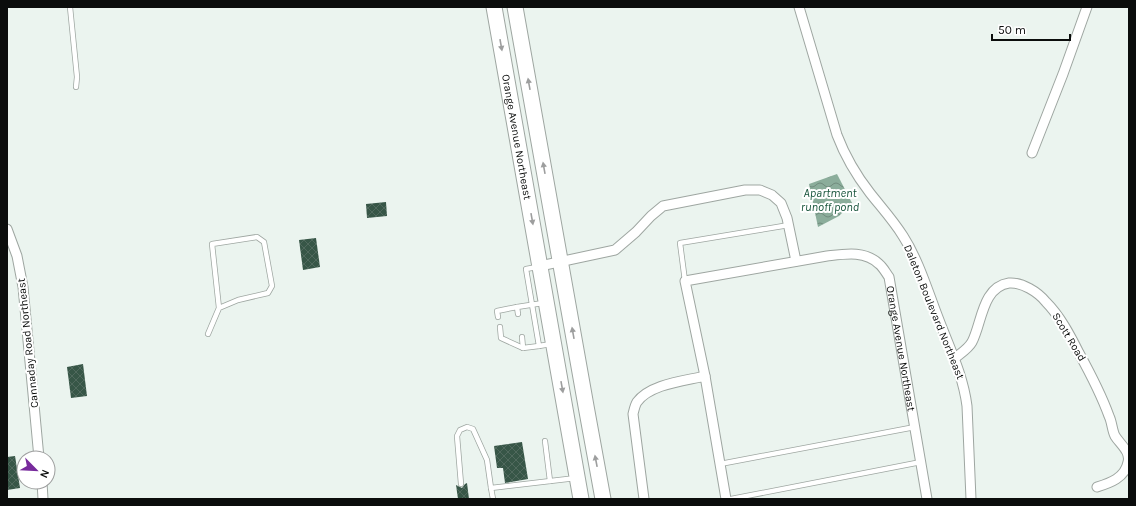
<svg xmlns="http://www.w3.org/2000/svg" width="1136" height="506" font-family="Karla,sans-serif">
<defs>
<pattern id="water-waves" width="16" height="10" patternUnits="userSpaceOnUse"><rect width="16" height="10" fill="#8bad9b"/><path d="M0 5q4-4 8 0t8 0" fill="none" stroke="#708b7d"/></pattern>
<pattern id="building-cross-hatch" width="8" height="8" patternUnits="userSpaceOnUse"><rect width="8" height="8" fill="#375647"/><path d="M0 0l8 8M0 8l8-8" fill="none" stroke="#50695d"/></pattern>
</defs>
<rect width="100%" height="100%" fill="#ebf4ef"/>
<polygon fill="url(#water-waves)" points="837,174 852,203 839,216 818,227 809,184"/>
<g fill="url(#building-cross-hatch)">
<polygon points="386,202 387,216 367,218 366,204"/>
<polygon points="316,238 320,267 303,270 299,240"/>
<polygon points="83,364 87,396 71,398 67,367"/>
<polygon points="522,442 528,479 505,483 503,468 497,468 494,446"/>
<polygon points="15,456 20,488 7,490 7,457"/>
<polygon points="467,483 469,499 458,499 456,485 462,488 465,484"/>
</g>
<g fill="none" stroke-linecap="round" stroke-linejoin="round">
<defs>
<g id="service">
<polyline points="70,7 77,77 76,87"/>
<polyline points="537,267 526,269 539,346 551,344"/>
<polyline points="685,281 680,243 789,225"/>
<polyline points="518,314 517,307 543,303"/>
<polyline points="498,317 497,311 517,307"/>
<polyline points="500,327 501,338 523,348"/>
<polyline points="208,334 219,308 212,244 257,237 264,242 272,286 268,293 238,300 219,308"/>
<polyline points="522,337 523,348 539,346"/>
<polyline points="545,441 550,481"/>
<polyline points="720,464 915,427"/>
<polyline points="461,484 457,436 460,430 467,427 473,429 487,460 491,488"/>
<polyline points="493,499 491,488 576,478"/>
<polyline points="731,499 921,462"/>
</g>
<g id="minor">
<path d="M799,7L837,135C845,156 856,175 870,193C881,207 893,220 903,236C919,261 928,292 939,320C950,349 963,375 967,406L971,499"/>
<polyline points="1032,153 1063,74 1087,7"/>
<polyline points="7,229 17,256 23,287 39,458"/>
<polyline points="540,266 615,250 636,232 651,216 663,206 745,190 760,190 772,195 781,203 787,218 796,261"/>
<path d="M955,358C961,353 968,349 972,342C982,323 982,287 1009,283C1022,282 1038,292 1046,302C1060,316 1070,335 1079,353C1090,373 1101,394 1109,416C1112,422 1112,430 1115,436C1120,444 1131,452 1128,462C1125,478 1110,483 1097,487"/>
<path id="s1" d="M705,376L685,281L827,256C844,254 865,250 879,264C883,267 886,273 889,277L927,499"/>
<polyline points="42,482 43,499"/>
<path d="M644,499L633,414C634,410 635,405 637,402C650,384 684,381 705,376L726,499"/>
</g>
<g id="trunk">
<path id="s2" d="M494,7L581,499"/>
<polyline points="515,7 586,406 603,499"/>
</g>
</defs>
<use href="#service" stroke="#9ea6a1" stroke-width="6"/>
<use href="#minor" stroke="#9ea6a1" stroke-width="11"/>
<use href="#trunk" stroke="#9ea6a1" stroke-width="17"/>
<use href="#service" stroke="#fff" stroke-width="4.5"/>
<use href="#minor" stroke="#fff" stroke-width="9"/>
<use href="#trunk" stroke="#fff" stroke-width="15"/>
</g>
<defs><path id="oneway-solid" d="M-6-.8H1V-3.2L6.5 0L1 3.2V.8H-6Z"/></defs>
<g fill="#9d9e9e">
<use href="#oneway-solid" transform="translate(501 45) rotate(80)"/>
<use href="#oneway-solid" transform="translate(529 84) rotate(-100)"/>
<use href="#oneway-solid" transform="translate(544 168) rotate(-100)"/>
<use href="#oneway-solid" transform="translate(532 219) rotate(80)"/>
<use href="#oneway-solid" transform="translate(573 333) rotate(-100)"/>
<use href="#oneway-solid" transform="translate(562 387) rotate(80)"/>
<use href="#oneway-solid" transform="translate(596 461) rotate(-101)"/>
</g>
<g text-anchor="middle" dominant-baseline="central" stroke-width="4" stroke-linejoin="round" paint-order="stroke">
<g font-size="11" fill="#0b0d0c" stroke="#fff">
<text stroke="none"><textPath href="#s2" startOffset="132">Orange Avenue Northeast</textPath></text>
<text transform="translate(934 312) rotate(68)">Daleton Boulevard Northeast</text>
<text transform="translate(1069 337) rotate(59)">Scott Road</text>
<text transform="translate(28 343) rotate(-96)">Cannaday Road Northeast</text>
<text stroke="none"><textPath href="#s1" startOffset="385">Orange Avenue Northeast</textPath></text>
</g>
<g font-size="12" font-style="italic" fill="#17543b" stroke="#fff">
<text x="830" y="193">Apartment<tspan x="830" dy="14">runoff pond</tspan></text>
</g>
</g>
<rect width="1136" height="506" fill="none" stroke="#0b0d0c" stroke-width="16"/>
<g transform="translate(36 470) rotate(114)"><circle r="19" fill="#ffffff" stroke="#9d9e9e"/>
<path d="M0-3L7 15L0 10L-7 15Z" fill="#772a9c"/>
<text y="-6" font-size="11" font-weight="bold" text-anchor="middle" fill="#0b0d0c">N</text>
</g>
<path d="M992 34v6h78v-6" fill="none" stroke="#0b0d0c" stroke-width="2"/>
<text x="998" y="34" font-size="12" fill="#0b0d0c" stroke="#ffffff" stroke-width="3" paint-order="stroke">50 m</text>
</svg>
